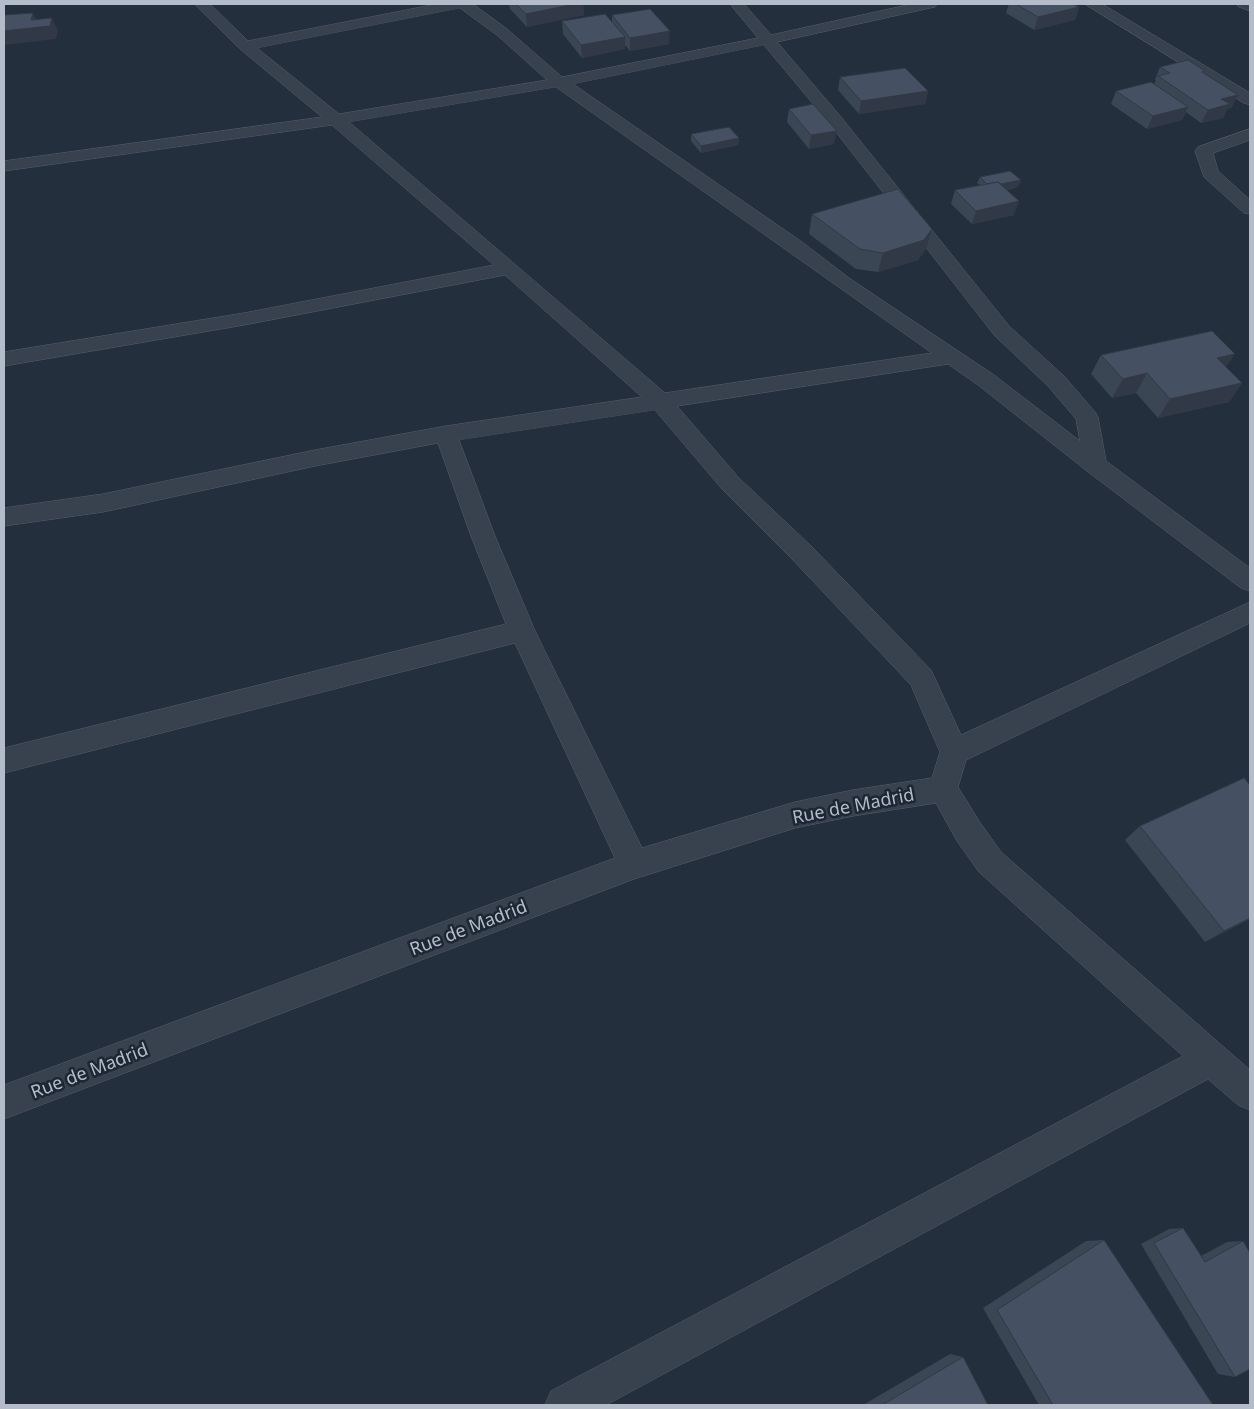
<svg xmlns="http://www.w3.org/2000/svg" width="1254" height="1409" font-family="'Noto Sans',sans-serif">
<rect width="100%" height="100%" fill="#242f3e"/>
<g fill="none" stroke-linecap="round" stroke-linejoin="round">
<defs>
<g id="minor">
<path d="M195,4H210L248,41L437,4H473L507,29L562,77L758,38L730,4H744L771,35L912,4H937L935,7L930,8L777,42L841,117L1009,326L1064,376L1095,412L1098,417L1106,461L1250,568V591L1241,588L1087,471L978,385L948,364L677,406L738,477L811,546L931,670L961,735L1250,602V623L966,760L958,787L979,821L1001,852L1250,1070V1110L1238,1105L1208,1079L606,1405H545L551,1391L1183,1056L979,872L957,841L936,803L853,816L795,828L634,879L4,1119V1085L615,858L515,643L4,773V748L506,624L471,536L438,443L315,466L103,512L4,526V508L103,494L315,450L446,426L642,397L505,275L244,325L4,366V352L244,313L494,265L332,125L4,171V161L322,117L240,49ZM460,8L497,35L547,80L339,114L257,48ZM764,45L829,123L995,336L1048,386L1076,419L1080,441L994,375L849,278L802,242L573,84ZM556,87L932,353L665,393L349,122ZM655,410L722,489L793,560L911,685L940,752L932,778L853,790L795,802L642,848L535,631L495,536L459,440Z"/>
<polygon points="1085,4 1102,4 1250,93 1250,105 1244,103"/>
<polygon points="1237,4 1250,4 1250,11 1239,7"/>
<polygon points="1250,129 1250,140 1213,153 1218,171 1250,200 1250,214 1244,213 1204,177 1195,151 1198,147"/>
</g>
</defs>
<use href="#minor" stroke="#565f6c" stroke-width="1"/>
<use href="#minor" fill="#38414e" fill-rule="evenodd"/>
</g>
<g fill="#3b4654">
<polygon points="509,4 583,4 584,15 527,27 510,9"/>
<polygon points="1009,4 1075,4 1075,5 1079,7 1075,20 1034,30 1006,13"/>
<polygon points="612,15 669,44 630,51 625,45 625,49 582,58 563,34 562,21 612,21"/>
<polygon points="1160,67 1205,71 1204,73 1238,95 1231,108 1227,109 1223,118 1201,123 1186,112 1182,120 1147,129 1111,104 1116,91 1154,84 1156,80 1155,80"/>
<polygon points="840,77 928,91 925,104 859,114 838,90"/>
<polygon points="789,109 834,144 809,149 787,122"/>
<polygon points="691,134 739,138 738,145 701,153 691,141"/>
<polygon points="980,177 1021,180 1018,187 1007,190 1014,215 972,224 951,204 955,190 980,185 977,183"/>
<polygon points="812,214 926,249 918,260 878,272 856,269 809,234"/>
<polygon points="1101,355 1226,367 1242,383 1229,402 1158,418 1136,393 1112,398 1091,374"/>
<polygon points="1140,826 1250,919 1205,942 1125,840"/>
<polygon points="1183,1228 1201,1256 1227,1242 1243,1241 1235,1377 1218,1374 1141,1244 1169,1229"/>
<polygon points="1104,1240 1213,1405 1039,1405 983,1308 1086,1241"/>
<polygon points="950,1354 963,1357 988,1405 863,1405"/>
</g>
<g fill="#303945">
<polygon points="575,4 583,4 584,15 527,27 526,14"/>
<polygon points="1079,7 1075,20 1034,30 1038,17"/>
<polygon points="33,13 39,25 52,18 58,31 56,39 4,45 4,31 31,20"/>
<polygon points="670,31 669,44 630,51 630,38"/>
<polygon points="625,37 625,49 582,58 581,45"/>
<polygon points="928,91 925,104 859,114 861,101"/>
<polygon points="1238,95 1231,108 1227,109 1223,118 1201,123 1208,110 1221,99"/>
<polygon points="1188,107 1182,120 1147,129 1153,116"/>
<polygon points="837,131 834,144 809,149 811,135"/>
<polygon points="739,138 738,145 701,153 701,146"/>
<polygon points="1021,180 1018,187 988,193 990,187"/>
<polygon points="1019,201 1014,215 972,224 976,211"/>
<polygon points="932,229 926,249 918,260 878,272 883,253"/>
<polygon points="1235,354 1222,373 1217,358"/>
<polygon points="1147,373 1136,393 1112,398 1123,379"/>
<polygon points="1242,383 1229,402 1158,418 1170,399"/>
<polygon points="1250,918 1250,919 1205,942 1224,931"/>
</g>
<g fill="#455162" stroke="#303945">
<polygon points="516,4 575,4 526,14"/>
<polygon points="1016,4 1073,4 1079,7 1038,17"/>
<polygon points="650,9 670,31 630,38 612,15"/>
<polygon points="33,13 31,20 52,18 50,26 4,31 4,15"/>
<polygon points="605,14 625,37 581,45 562,21"/>
<polygon points="1188,60 1205,71 1202,72 1238,95 1221,99 1230,104 1208,110 1158,76 1170,73 1160,67"/>
<polygon points="905,68 928,91 861,101 840,77"/>
<polygon points="1151,82 1188,107 1153,116 1116,91"/>
<polygon points="813,104 837,131 811,135 789,109"/>
<polygon points="729,127 739,138 701,146 691,134"/>
<polygon points="1010,171 1021,180 1001,184 998,182 987,184 980,177"/>
<polygon points="998,182 1019,201 976,211 955,190"/>
<polygon points="898,189 932,229 924,240 883,253 860,249 812,214"/>
<polygon points="1212,331 1235,354 1217,358 1242,383 1170,399 1147,373 1123,379 1101,355"/>
<polygon points="1244,778 1250,785 1250,918 1224,931 1140,826"/>
<polygon points="1183,1228 1205,1262 1243,1241 1250,1253 1250,1369 1235,1377 1154,1243"/>
<polygon points="1104,1240 1213,1405 1053,1405 997,1310"/>
<polygon points="963,1357 988,1405 882,1405"/>
</g>
<g text-anchor="middle" dominant-baseline="central" stroke-width="5" stroke-linejoin="round" paint-order="stroke">
<g font-size="18" fill="#b4bcc9" stroke="#1d2633">
<text transform="translate(853 805) rotate(-11)">Rue de Madrid</text>
<text transform="translate(468 927) rotate(-21)">Rue de Madrid</text>
<text transform="translate(89 1070) rotate(-21)">Rue de Madrid</text>
</g>
</g>
<rect width="1254" height="1409" fill="none" stroke="#b4bcc9" stroke-width="10"/>
</svg>
